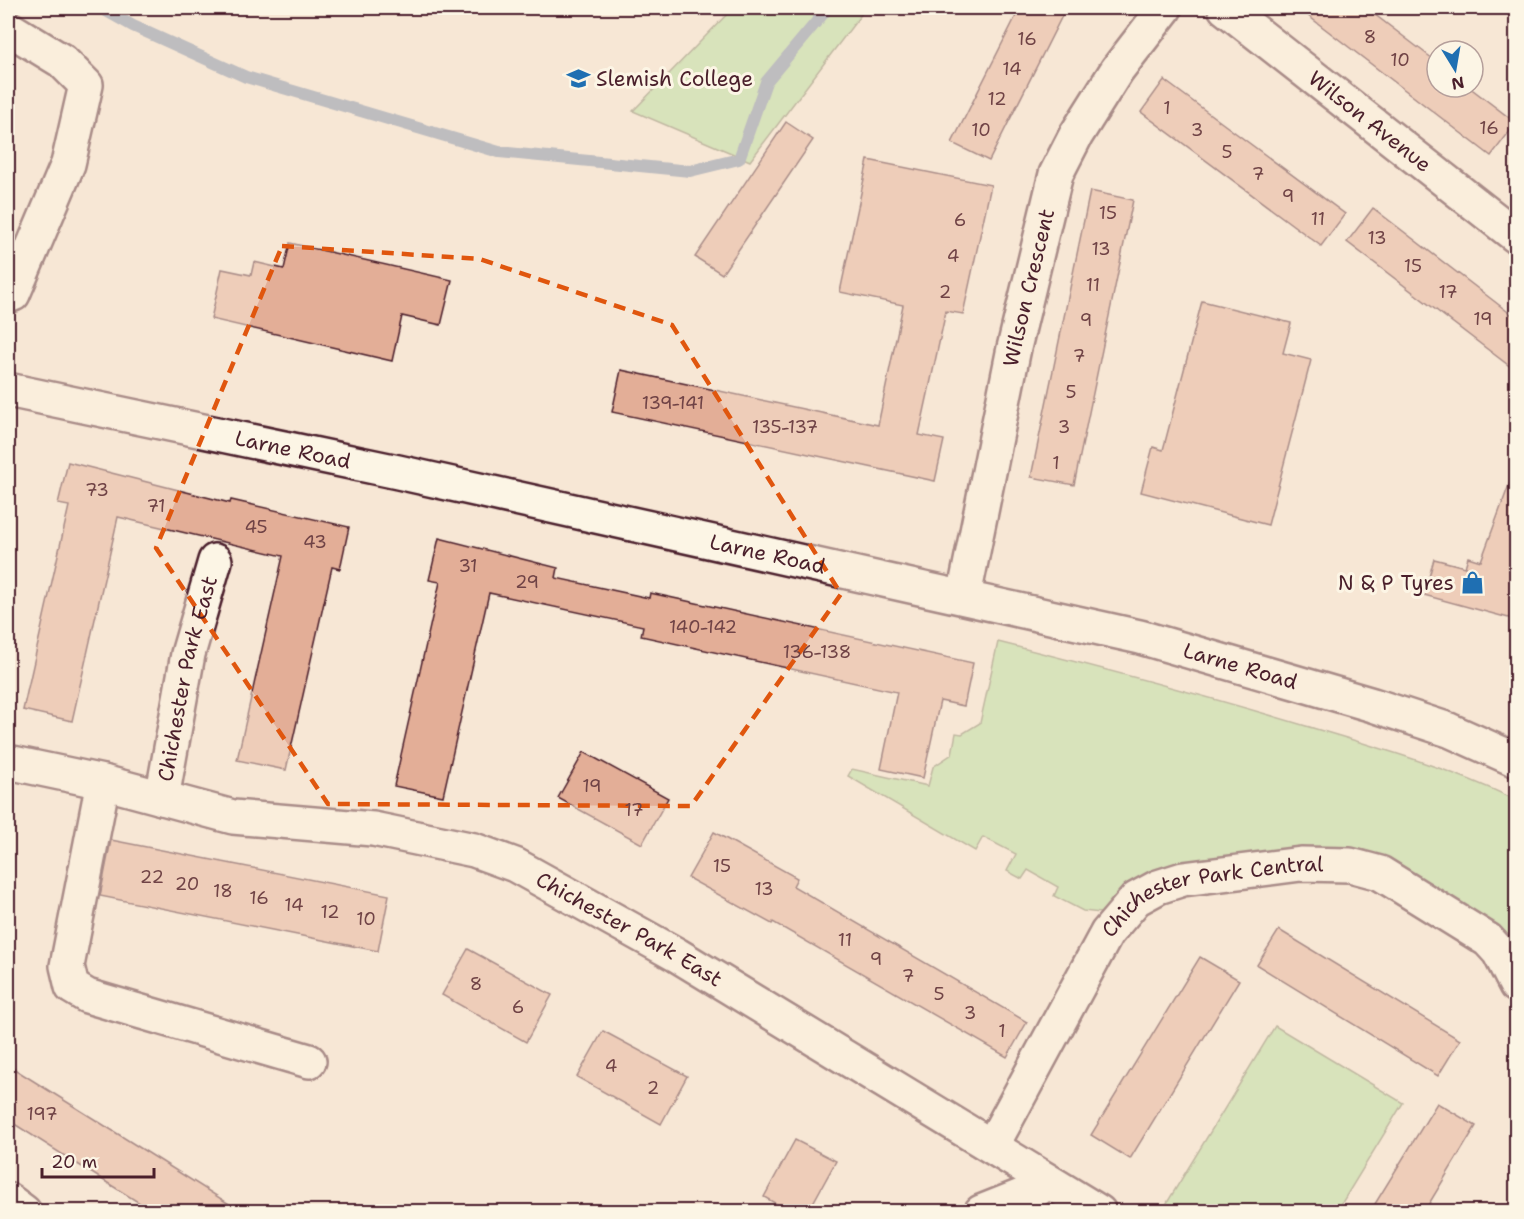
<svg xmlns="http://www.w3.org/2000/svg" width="1524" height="1219" font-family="'Shantell Sans',sans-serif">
<rect width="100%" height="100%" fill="#f7e7d5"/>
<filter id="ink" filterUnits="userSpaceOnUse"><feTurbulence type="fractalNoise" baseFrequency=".0167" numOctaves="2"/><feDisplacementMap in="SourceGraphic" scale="12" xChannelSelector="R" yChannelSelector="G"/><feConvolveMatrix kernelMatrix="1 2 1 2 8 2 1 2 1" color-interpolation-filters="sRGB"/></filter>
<g filter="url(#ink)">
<g fill="#b2dd9b" stroke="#7e7e63" stroke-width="1.5">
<polygon points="733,8 866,8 750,161 633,111"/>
<path d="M998,642C1101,668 1204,695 1306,726C1377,747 1450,768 1516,800V974L1340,859L1101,913L1083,911L1054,896L1058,887L1028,870L1022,879L1007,871L1016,854L983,837L975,851L848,776L852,769L928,786L933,767L952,754L956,733L962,734L980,723Z"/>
<polygon points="1275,1026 1403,1103 1337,1211 1162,1211"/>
</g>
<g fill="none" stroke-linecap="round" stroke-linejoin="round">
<polyline stroke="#7889a4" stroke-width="12" points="101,8 133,26 246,77 499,152 690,171 739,159 766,82 828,8"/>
</g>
<g fill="#e3ae97" stroke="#4a1f2b" stroke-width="1.5">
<polygon points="1020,8 1066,8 989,161 952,143"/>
<polygon points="1298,8 1366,8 1437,62 1437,87 1469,87 1516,123 1491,156"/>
<polygon points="1164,80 1345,214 1321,246 1141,112"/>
<polygon points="786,122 813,140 722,274 695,257"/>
<polygon points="868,160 991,185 963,314 946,311 919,435 944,440 935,481 612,412 621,370 878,425 903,305 840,292"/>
<polygon points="1090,191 1133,200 1074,485 1031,477"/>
<polygon points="1373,208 1516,318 1516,371 1347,242"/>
<polygon points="290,243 452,280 441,325 402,316 392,361 211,319 222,269 251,275 254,262 284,269"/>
<polygon points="1202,301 1291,323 1283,353 1311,360 1268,525 1141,492 1153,447 1163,450"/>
<polygon points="68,462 230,503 231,500 349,527 340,569 332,567 286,770 237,760 283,556 118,517 72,721 23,710 69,506 58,504"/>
<polygon points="1513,474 1516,475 1516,620 1424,595 1434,559 1465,567 1468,557 1481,561"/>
<polygon points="439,538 558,568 556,578 649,598 650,593 973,663 964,706 940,701 923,778 881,769 897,692 641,636 643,626 489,593 443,796 394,786 440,582 429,580"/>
<polygon points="584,752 668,798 642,844 558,798"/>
<polygon points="714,832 797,878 793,886 1027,1022 1007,1057 773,922 772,924 688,878"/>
<polygon points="111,840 389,895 378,951 100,896"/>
<polygon points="1279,930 1460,1040 1438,1076 1257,965"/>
<polygon points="468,949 552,995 526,1042 442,995"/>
<polygon points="1200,957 1239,980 1130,1159 1091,1135"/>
<polygon points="603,1031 687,1076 661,1124 577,1077"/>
<polygon points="8,1065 161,1161 242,1212 154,1212 106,1182 8,1120"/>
<polygon points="1437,1103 1476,1126 1424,1212 1370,1212"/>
<polygon points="795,1140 836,1161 808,1212 791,1212 764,1197"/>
</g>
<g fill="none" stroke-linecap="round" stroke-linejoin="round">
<defs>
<g id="minor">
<path id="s1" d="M1225,8L1516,236"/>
<polyline points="8,28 62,61 86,85 68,164 13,294 8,296"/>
<path id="s2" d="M8,390L398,472L1140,637L1373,705L1449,730L1516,760"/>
<path id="s3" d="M964,596L1014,348L1056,174L1076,135L1117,70L1165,8"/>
<path id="s4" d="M8,762L103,782L233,817L373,829L474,850L515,865L677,955L1099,1212"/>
<polyline points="103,782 67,966 72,987 87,996 309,1061"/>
<path id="s5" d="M162,798L188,654L215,561"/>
<path id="s6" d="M992,1146L1107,933L1136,899L1158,887L1183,879L1301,864L1350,865L1380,873L1488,940L1499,952L1516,985"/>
<polyline points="8,1200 24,1212"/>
<polyline points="981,1212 1036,1190 1048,1182"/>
</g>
</defs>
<use href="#minor" stroke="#4a1f2b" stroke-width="38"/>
<use href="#minor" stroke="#fcf5e5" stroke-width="33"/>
</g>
</g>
<path d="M0 0H1524V1219H0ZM282,246L480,259L672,325L841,594L691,806L328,804L156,548Z" fill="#f7e7d5" fill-opacity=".55" fill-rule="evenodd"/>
<path fill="none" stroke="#e0560e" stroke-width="4.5" stroke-dasharray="12 8" stroke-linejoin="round" d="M282,246L480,259L672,325L841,594L691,806L328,804L156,548Z"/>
<defs>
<symbol id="school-bare" viewBox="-9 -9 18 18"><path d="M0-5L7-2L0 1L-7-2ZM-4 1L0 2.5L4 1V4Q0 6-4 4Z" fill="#1f6fb2" stroke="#fcf5e5" stroke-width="2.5" paint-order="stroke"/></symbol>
<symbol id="shop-bare" viewBox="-9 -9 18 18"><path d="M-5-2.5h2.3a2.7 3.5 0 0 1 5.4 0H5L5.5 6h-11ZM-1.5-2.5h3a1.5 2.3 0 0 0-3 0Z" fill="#1f6fb2" stroke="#fcf5e5" stroke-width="2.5" paint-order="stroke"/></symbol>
</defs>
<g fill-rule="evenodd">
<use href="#school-bare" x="562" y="62" width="33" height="33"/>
<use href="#shop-bare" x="1456" y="566" width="33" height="33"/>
</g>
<g text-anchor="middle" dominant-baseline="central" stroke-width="6" stroke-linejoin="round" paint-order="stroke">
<g font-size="18" fill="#704346">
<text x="1370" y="37">8</text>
<text x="1027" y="39">16</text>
<text x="1400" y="60">10</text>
<text x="1012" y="69">14</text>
<text x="997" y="99">12</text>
<text x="1167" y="108">1</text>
<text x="1489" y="128">16</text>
<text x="981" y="130">10</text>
<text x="1197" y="130">3</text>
<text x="1227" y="152">5</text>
<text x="1258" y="174">7</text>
<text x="1288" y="196">9</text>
<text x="1108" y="213">15</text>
<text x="1318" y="219">11</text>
<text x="960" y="220">6</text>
<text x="1377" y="238">13</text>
<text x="1101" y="249">13</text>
<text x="953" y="256">4</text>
<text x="1413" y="266">15</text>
<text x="1093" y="285">11</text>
<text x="945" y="292">2</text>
<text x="1448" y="292">17</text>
<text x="1483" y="319">19</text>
<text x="1086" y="320">9</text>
<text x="1079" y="356">7</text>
<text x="1071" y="392">5</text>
<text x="673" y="403">139-141</text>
<text x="785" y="427">135-137</text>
<text x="1064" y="427">3</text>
<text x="1056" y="463">1</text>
<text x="97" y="490">73</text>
<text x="156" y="506">71</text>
<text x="256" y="527">45</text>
<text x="315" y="542">43</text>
<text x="468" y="566">31</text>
<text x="527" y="582">29</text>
<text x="703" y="627">140-142</text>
<text x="817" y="652">136-138</text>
<text x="592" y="786">19</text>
<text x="634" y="810">17</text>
<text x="722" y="866">15</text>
<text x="152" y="877">22</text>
<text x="187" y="884">20</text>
<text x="764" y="889">13</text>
<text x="223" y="891">18</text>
<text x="259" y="898">16</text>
<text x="294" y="905">14</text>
<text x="330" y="912">12</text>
<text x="366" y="919">10</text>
<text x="845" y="940">11</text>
<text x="876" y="959">9</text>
<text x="908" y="976">7</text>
<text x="476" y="984">8</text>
<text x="939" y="994">5</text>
<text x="518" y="1007">6</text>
<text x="970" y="1013">3</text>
<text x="1002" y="1031">1</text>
<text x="611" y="1066">4</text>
<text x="653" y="1088">2</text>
<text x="42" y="1114">197</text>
</g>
<g font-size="21" fill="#4a1f2b" stroke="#fcf5e5" text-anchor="start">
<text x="596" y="79">Slemish College</text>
<text x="1454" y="583" text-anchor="end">N &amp; P Tyres</text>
</g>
<g font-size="21" fill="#4a1f2b" stroke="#fcf5e5">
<text stroke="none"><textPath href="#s1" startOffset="184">Wilson Avenue</textPath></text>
<text stroke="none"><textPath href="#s3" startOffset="315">Wilson Crescent</textPath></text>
<text stroke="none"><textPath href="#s2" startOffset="291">Larne Road</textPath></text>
<text stroke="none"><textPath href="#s2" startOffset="777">Larne Road</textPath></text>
<text stroke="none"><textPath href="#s2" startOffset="1263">Larne Road</textPath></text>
<text stroke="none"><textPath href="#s5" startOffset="122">Chichester Park East</textPath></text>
<text stroke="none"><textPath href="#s6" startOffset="360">Chichester Park Central</textPath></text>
<text stroke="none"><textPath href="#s4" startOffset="650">Chichester Park East</textPath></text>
</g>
</g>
<rect width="1524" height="1219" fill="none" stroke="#fcf5e5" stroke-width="30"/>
<rect x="15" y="15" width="1494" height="1189" fill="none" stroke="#4a1f2b" stroke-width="2" filter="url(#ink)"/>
<g transform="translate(1455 69) rotate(169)"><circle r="28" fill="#fcf5e5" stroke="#b59f9b" stroke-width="1.5"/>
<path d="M0-4.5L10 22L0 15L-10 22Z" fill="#1f6fb2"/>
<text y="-9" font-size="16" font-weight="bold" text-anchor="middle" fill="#4a1f2b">N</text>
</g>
<path d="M42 1168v9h112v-9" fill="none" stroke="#4a1f2b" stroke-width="3"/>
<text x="51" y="1168" font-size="18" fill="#4a1f2b" stroke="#fcf5e5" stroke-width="4.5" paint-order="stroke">20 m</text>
</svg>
